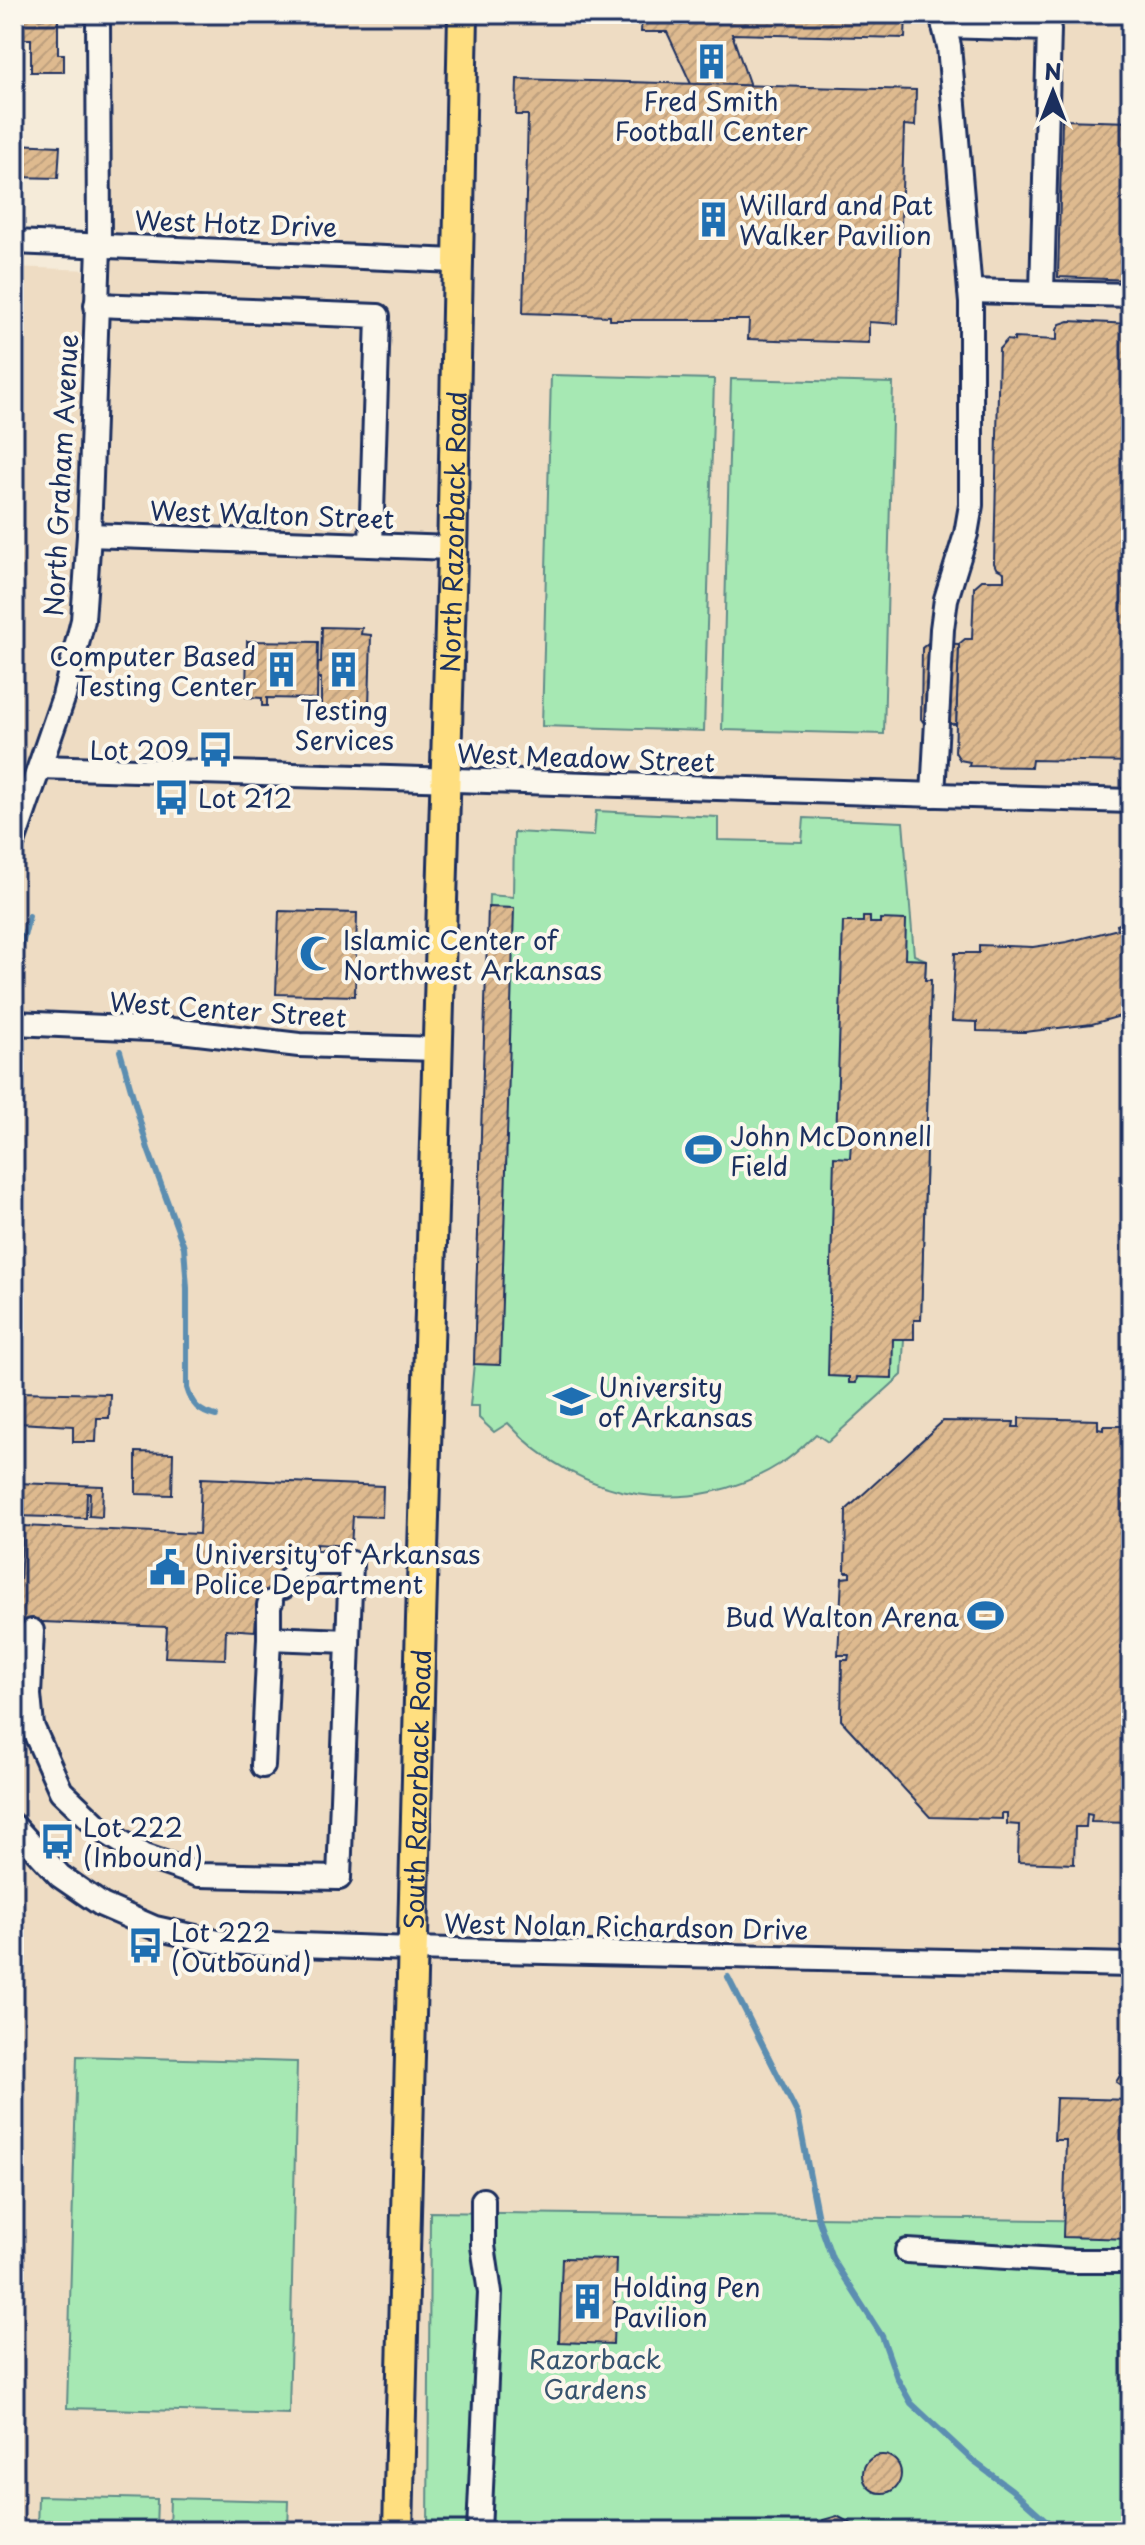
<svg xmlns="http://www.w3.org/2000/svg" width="1145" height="2545" font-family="'Playpen Sans',sans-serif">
<defs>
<pattern id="building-hatch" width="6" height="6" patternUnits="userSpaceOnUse" patternTransform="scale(2)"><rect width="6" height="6" fill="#deba8f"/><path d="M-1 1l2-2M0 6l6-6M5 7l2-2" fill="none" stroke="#bea07e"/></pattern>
</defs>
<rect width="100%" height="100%" fill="#f5ebd9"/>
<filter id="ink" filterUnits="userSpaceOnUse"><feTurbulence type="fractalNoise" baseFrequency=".0125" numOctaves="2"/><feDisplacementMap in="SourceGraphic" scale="16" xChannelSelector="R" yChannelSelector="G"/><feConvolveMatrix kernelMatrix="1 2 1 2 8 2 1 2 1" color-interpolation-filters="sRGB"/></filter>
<g filter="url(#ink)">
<polygon fill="#eedcc3" points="98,14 1131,14 1131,2531 14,2531 14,267 90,270"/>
<g fill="#a6e8b3" stroke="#608c88" stroke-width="2">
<polygon points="551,375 714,379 704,731 542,726"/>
<polygon points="731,379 893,383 884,734 722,730"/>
<path d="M596,811L718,817V840L802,842L804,818L903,822L914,955L926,960L925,980H931L921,1320H914V1339H904L902,1375L828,1442L816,1434C805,1444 795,1455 783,1462C692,1521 579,1502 508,1423L494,1432L479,1418V1406H470L474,1363L489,895L513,897L514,832L594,836Z"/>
<polygon points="77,2056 297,2062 289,2414 67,2408"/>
<polygon points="430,2212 1120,2221 1122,2396 1131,2411 1131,2531 428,2531"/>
<polygon points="38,2496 157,2499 156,2531 37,2531"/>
<polygon points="170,2498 289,2501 288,2531 169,2531"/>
</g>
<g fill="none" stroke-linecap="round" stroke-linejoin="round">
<g stroke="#5c8eb1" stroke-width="6">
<polyline points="14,978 29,916"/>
<polyline points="14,982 15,1000"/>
<path d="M120,1051L148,1149L184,1247L187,1288V1388C192,1405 199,1412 216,1416"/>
<polyline points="728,1977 798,2115 818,2218 832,2258 882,2336 897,2378 911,2403 973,2461 1012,2490 1058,2531"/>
</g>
</g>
<g fill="url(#building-hatch)" stroke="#1b2f5e" stroke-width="2">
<polygon points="642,14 906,14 905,38 732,34 750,86 691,84 667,32 641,32"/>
<polygon points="20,18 58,18 58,54 64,54 64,72 31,72 31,39 20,39"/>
<polygon points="517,79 916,90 915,126 904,125 898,324 869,322 869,343 748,339 749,320 610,320 610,316 523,313 528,115 516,115"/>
<polygon points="1062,120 1131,122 1131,280 1058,277"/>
<polygon points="14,144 60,146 58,178 14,177"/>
<polygon points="1069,321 1131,324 1131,762 1032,760 1031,767 969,766 970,762 960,760 955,752 959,644 965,639 972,639 974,587 982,580 1004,580 1004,572 996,568 994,563 999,349 1007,340 1014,341 1014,338 1057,340 1057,330 1060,324"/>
<polygon points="322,627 362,628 361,634 371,635 369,707 360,707 360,712 321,711 321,678 317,678 318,662 321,663"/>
<polygon points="247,641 318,642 317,699 267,698 267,706 262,706 262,698 246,697"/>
<polygon points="928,643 959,644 956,724 924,723 921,719 922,648"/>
<polygon points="488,907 514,908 500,1365 474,1364"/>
<polygon points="279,911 357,913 355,996 276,994"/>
<polygon points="863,917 870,917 870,923 880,923 880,919 906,920 905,959 926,960 925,980 931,980 921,1320 914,1320 914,1339 893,1339 892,1378 857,1377 856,1383 849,1383 849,1377 828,1376 834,1157 850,1158 851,1142 836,1142 843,922 863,922"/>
<polygon points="1131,920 1131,1013 1092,1024 1025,1032 977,1031 977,1022 952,1021 955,953 979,953 979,945 1033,947 1067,942 1118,929 1117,925"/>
<polygon points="18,1392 110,1394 109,1418 97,1418 96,1442 73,1442 73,1426 18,1423"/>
<polygon points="1019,1418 1098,1420 1098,1429 1103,1430 1103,1426 1131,1426 1131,1823 1091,1822 1092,1815 1087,1814 1086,1827 1075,1827 1074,1864 1018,1862 1019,1825 1007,1824 1007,1813 1002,1813 1002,1819 930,1817 841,1720 842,1660 848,1660 849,1655 838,1655 842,1578 850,1577 850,1572 845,1572 846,1510 943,1421 1014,1422 1013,1427 1019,1427"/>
<polygon points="136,1452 173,1453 172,1495 136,1494"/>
<polygon points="201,1478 383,1486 382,1517 353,1516 351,1546 316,1544 315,1574 283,1572 282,1602 257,1601 255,1631 226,1629 225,1659 165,1657 167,1627 18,1621 23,1526 199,1534"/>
<polygon points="16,1483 103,1486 102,1517 89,1516 90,1493 87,1493 86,1518 15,1516"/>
<polygon points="14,1917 19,1917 14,2021"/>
<polygon points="1131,2058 1131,2092 1116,2082"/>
<polygon points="1056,2098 1131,2100 1131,2239 1063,2237 1066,2140 1054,2140"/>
<polygon points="562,2258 616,2259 613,2344 559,2342"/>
<circle cx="882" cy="2474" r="19"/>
<polygon points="837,2516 852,2524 854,2531 817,2531 823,2520"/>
</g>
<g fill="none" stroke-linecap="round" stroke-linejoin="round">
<defs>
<g id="minor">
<polyline points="944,26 1049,29 1042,292"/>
<polyline points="14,242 456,261"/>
<polyline points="970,291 1131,295"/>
<polyline points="96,305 378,316 371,545"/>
<polyline points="89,535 452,548"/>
<polyline points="40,767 1131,801"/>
<polyline points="933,795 942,629 946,599 966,534 971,505 971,303 949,46 941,14"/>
<polyline points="14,840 64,696 83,620 89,535 99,246 98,14"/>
<polyline points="14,1023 172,1030 299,1045 437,1049"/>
<polyline points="283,1587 294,1573"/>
<polyline points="32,1631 29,1695 32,1726 61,1791 101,1829 144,1856 199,1875 339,1878 351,1563 315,1563"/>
<polyline points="269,1638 269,1605 271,1602"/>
<polyline points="263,1766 269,1638 348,1641"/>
<polyline points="14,1826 60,1876 102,1905 155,1928 218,1942 411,1949 1131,1965"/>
<polyline points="907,2251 1075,2261 1131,2261"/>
<polyline points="479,2531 490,2293 483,2246 483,2200"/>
</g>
<g id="major">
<path id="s1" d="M398,2531C412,1873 433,1216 452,558C457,377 458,195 463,14"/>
</g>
</defs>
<use href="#minor" stroke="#1b2f5e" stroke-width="28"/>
<use href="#major" stroke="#1b2f5e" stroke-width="34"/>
<use href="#minor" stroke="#fbf7ec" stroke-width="22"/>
<use href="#major" stroke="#ffdf80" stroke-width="28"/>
</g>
</g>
<defs>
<symbol id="building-bare" viewBox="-9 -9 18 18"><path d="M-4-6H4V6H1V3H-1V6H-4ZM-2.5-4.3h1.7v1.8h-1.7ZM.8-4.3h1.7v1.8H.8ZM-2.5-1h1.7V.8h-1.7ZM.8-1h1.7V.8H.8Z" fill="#1f6fb2" stroke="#fbf7ec" stroke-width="2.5" paint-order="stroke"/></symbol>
<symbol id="bus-bare" viewBox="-9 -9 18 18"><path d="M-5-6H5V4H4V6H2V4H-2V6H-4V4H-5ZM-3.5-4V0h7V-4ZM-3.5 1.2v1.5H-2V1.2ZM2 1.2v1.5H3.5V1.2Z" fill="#1f6fb2" stroke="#fbf7ec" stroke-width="2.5" paint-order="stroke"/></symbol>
<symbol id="mosque-bare" viewBox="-9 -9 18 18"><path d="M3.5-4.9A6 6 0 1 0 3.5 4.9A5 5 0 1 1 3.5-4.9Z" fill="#1f6fb2" stroke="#fbf7ec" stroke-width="2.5" paint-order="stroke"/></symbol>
<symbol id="stadium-bare" viewBox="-9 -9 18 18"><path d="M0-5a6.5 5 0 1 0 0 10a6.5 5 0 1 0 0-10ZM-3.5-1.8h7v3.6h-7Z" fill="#1f6fb2" stroke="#fbf7ec" stroke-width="2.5" paint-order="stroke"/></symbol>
<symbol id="university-bare" viewBox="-9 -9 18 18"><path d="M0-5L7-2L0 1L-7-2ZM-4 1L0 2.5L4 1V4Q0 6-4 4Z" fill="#1f6fb2" stroke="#fbf7ec" stroke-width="2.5" paint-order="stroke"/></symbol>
<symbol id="civic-bare" viewBox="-9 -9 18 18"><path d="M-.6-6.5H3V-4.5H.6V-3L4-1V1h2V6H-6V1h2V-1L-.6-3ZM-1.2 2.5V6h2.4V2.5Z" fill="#1f6fb2" stroke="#fbf7ec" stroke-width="2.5" paint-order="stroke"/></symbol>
</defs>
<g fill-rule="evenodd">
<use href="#building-bare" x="686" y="36" width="51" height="51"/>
<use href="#building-bare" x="688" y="194" width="51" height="51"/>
<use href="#building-bare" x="256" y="644" width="51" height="51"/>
<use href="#building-bare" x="318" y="644" width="51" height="51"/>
<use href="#bus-bare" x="190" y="724" width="51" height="51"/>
<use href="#bus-bare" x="146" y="772" width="51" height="51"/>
<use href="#mosque-bare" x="292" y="928" width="51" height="51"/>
<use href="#stadium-bare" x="678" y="1124" width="51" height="51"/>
<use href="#university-bare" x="546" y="1376" width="51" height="51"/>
<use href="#civic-bare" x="142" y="1542" width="51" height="51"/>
<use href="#stadium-bare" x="960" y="1590" width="51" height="51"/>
<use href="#bus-bare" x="32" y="1816" width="51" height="51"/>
<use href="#bus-bare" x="120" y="1920" width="51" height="51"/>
<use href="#building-bare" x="562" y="2276" width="51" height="51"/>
</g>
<g text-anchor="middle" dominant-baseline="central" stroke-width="8" stroke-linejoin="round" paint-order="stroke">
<g font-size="26" fill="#1b2f5e" stroke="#fbf7ec" text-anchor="start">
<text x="711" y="100" text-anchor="middle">Fred Smith<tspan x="711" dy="30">Football Center</tspan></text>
<text x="739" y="204">Willard and Pat<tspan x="739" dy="30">Walker Pavilion</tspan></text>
<text x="256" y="655" text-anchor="end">Computer Based<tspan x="256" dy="30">Testing Center</tspan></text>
<text x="344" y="709" text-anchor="middle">Testing<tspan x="344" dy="30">Services</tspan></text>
<text x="189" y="749" text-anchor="end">Lot 209</text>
<text x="198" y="797">Lot 212</text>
<text x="343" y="939">Islamic Center of<tspan x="343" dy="30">Northwest Arkansas</tspan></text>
<text x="730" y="1135">John McDonnell<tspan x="730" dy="30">Field</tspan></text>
<text x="598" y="1386">University<tspan x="598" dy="30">of Arkansas</tspan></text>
<text x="194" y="1553">University of Arkansas<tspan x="194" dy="30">Police Department</tspan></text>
<text x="959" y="1616" text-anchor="end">Bud Walton Arena</text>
<text x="83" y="1826">Lot 222<tspan x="83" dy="30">(Inbound)</tspan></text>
<text x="171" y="1931">Lot 222<tspan x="171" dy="30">(Outbound)</tspan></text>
<text x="613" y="2286">Holding Pen<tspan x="613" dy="30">Pavilion</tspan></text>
</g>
<g font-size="26" fill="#1b2f5e" stroke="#fbf7ec">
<text transform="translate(236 223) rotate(2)">West Hotz Drive</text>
<text transform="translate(60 475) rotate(-87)">North Graham Avenue</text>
<text transform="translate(272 514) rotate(2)">West Walton Street</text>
<text stroke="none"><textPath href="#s1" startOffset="2000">North Razorback Road</textPath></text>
<text transform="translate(586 757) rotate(2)">West Meadow Street</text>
<text transform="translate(228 1009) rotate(4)">West Center Street</text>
<text stroke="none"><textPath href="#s1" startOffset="742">South Razorback Road</textPath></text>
<text transform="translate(626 1926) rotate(1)">West Nolan Richardson Drive</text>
</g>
<g font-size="26" fill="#37546f" stroke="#fbf7ec">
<text x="595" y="2358">Razorback<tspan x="595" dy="30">Gardens</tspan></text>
</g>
</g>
<rect width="1145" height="2545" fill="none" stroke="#fbf7ec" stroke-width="48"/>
<rect x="24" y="24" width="1097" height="2497" fill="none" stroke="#1b2f5e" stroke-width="3" filter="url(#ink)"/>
<g transform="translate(1053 92)" stroke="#fbf7ec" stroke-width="6" paint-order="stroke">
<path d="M0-6L14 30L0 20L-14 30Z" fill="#1b2f5e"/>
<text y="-12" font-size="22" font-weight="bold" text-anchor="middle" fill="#1b2f5e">N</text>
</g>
</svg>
